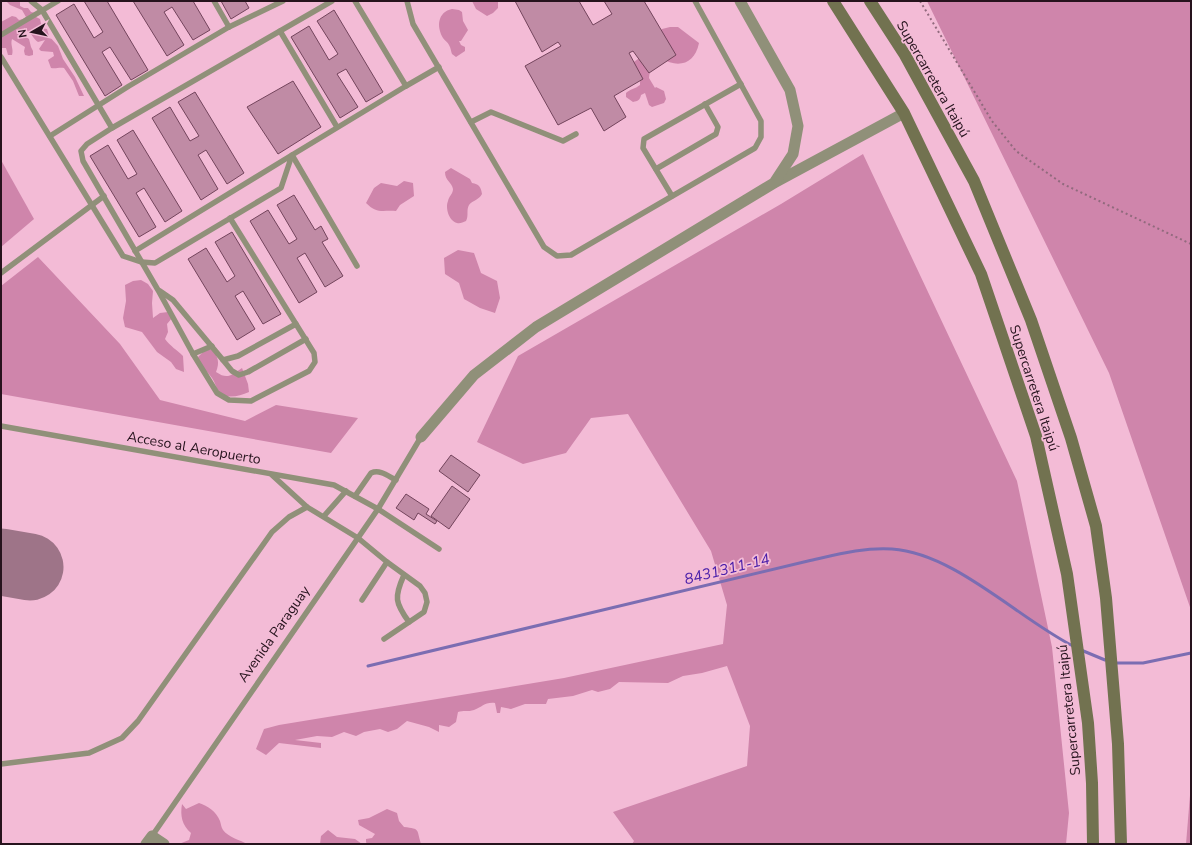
<svg xmlns="http://www.w3.org/2000/svg" width="1192" height="845" font-family="'Nunito Sans',sans-serif">
<rect width="100%" height="100%" fill="#f3bbd6"/>
<g fill="#cf85ab">
<path d="M6,1H20V6L24,8H28L31,12L35,13L36,17L40,19L42,28L47,29L49,36L58,46L63,59L75,77L84,96H79L73,81L64,68C59,67 56,69 51,68L48,60L54,56L53,52L41,51L39,49L45,40L38,42C33,39 32,33 27,31L24,33L26,37L29,39L31,47L33,51V55L29,56L25,55L24,51L25,47L12,39C10,45 14,49 12,55H8L6,48H1V22L12,16L16,17L19,20L23,19L26,17L22,10L10,5Z"/>
<polygon points="472,1 498,1 498,8 493,13 487,16 476,9"/>
<polygon points="927,1 1191,1 1191,610 1109,373"/>
<path d="M452,9L459,10L462,12L463,21L468,30L461,41H459L461,45L465,47V51L456,57L452,54C451,52 451,48 449,45C448,42 444,40 443,38C436,26 438,12 452,9Z"/>
<path d="M670,27H678L699,43C695,64 678,69 661,58L656,35L662,29Z"/>
<path d="M638,59L642,60L650,69L649,78L655,88L656,87L664,91L666,99L664,103L652,107L649,105L645,93L641,95C640,100 638,101 633,102L626,97V93C630,89 635,89 640,85V77L631,64Z"/>
<path d="M863,154L1017,481L1052,647L1069,813L1066,844H632L634,841L613,812L747,766L750,726L727,666L702,673L683,676L668,683L619,682L610,689L598,692L592,690L573,696L548,699L546,704H525L511,709L501,707L500,713H497L495,703C484,702 483,707 474,710C468,712 463,710 458,712L456,722L449,727L439,725V732L429,727L407,721L397,729L388,732L380,729L364,732L356,736L344,732L332,737L317,736L295,740L321,743V748L279,743L266,755L256,749L264,729L279,725L564,678L723,644L727,605L711,551L628,414L591,418L566,453L523,464L477,442L518,356L781,204Z"/>
<polygon points="1,160 34,219 1,247"/>
<path d="M451,168L470,179L472,183C479,184 481,187 482,194C479,200 473,200 469,205C466,210 469,216 466,221C463,222 460,224 457,223C449,221 445,208 448,201C449,196 453,194 453,189C452,182 445,181 445,172Z"/>
<path d="M404,181L413,183L414,196L400,205L396,211C381,210 377,214 366,203L374,188L381,183L397,186Z"/>
<polygon points="458,250 474,253 481,273 497,281 500,298 495,313 480,308 464,299 459,283 445,274 444,258"/>
<polygon points="38,257 120,344 160,400 245,421 276,405 358,418 331,453 1,394 1,286"/>
<path d="M141,280L148,284L153,291L152,303L153,318L160,313L168,312L172,318L167,324L168,332L165,339C170,346 177,350 183,356L184,372L176,369L171,362L157,352L142,332L125,327L123,318L126,301L125,285L133,281Z"/>
<path d="M212,349C218,357 220,362 216,372C228,380 231,375 242,368L248,384L249,392C239,396 227,400 219,392C216,388 215,382 212,378C206,369 200,368 198,357L204,351Z"/>
<polygon points="1191,783 1191,844 1186,844"/>
<path d="M199,803C208,806 216,811 220,821C221,824 221,827 223,830C228,837 240,840 247,844H179L189,840L191,833C182,825 180,816 182,804L186,809Z"/>
<path d="M387,809L397,813L399,821L404,827C421,829 416,829 421,844H367L366,842V839L372,838L375,834L359,825L358,820L369,818Z"/>
<polygon points="328,830 337,837 355,839 362,844 320,844 321,836"/>
</g>
<g fill="none" stroke-linecap="round" stroke-linejoin="round">
<g stroke="#7b6db2" stroke-width="3">
<polyline points="1081,650 1105,660"/>
<polyline points="1117,663 1143,663 1191,653"/>
<path d="M368,666L808,561C835,555 864,547 892,549C954,553 1018,618 1073,646"/>
</g>
<polyline stroke="#9e7488" stroke-width="67" points="1,562 30,567"/>
</g>
<g fill="#c08ba5" stroke="#73445c">
<polygon points="84,1 107,1 148,70 131,80 110,47 102,52 122,85 105,96 56,15 74,4 94,38 103,32"/>
<polygon points="133,1 193,1 210,30 193,40 172,7 164,12 184,45 167,56"/>
<polygon points="221,1 245,1 249,8 231,19"/>
<polygon points="515,1 579,1 593,25 612,14 604,1 644,1 676,55 649,73 633,51 629,53 643,79 614,96 626,117 604,131 591,108 558,125 525,66 561,46 558,42 542,52"/>
<polygon points="334,10 383,92 366,102 346,69 337,74 358,107 340,118 291,37 309,26 329,60 338,54 317,21"/>
<polygon points="293,81 321,127 278,154 247,107"/>
<polygon points="195,92 244,173 227,184 206,150 198,155 218,189 201,200 152,118 170,107 190,141 199,136 178,102"/>
<polygon points="133,130 182,211 165,222 144,188 136,193 156,227 139,237 90,156 108,145 128,179 137,174 117,140"/>
<polygon points="294,195 315,230 321,226 328,239 322,242 343,276 325,287 305,253 297,258 317,292 299,303 250,221 268,210 289,244 297,239 277,205"/>
<polygon points="232,232 281,314 263,324 243,291 235,296 255,329 237,340 188,259 206,248 227,282 235,276 215,242"/>
<polygon points="451,455 480,475 468,492 439,471"/>
<polygon points="452,486 470,499 449,529 431,516"/>
<polygon points="406,494 429,509 426,514 437,521 435,524 418,513 414,520 396,508"/>
</g>
<g fill="none" stroke-linecap="round" stroke-linejoin="round">
<polyline stroke="#916a7d" stroke-width="2" stroke-dasharray="2 3" stroke-linecap="butt" points="920,1 992,121 1016,151 1063,184 1191,244"/>
<g stroke="#909079" stroke-width="5.5">
<polyline points="31,1 42,10 112,128"/>
<polyline points="214,1 229,27"/>
<polyline points="355,1 406,86 292,155 357,266"/>
<polyline points="407,1 413,24 544,247 557,256 571,255 755,148 761,137 761,121 695,1"/>
<polyline points="280,31 337,127"/>
<polyline points="1,35 58,1"/>
<polyline points="1,57 123,256 141,262 155,263 281,188 292,155 135,251"/>
<polyline points="406,86 439,67"/>
<polyline points="471,122 491,112 563,141 576,134"/>
<polyline points="50,136 129,86 229,27 283,1"/>
<polyline points="656,169 716,134 718,127 705,104"/>
<polyline points="672,196 643,148 644,139 741,84"/>
<polyline points="230,218 314,353 315,362 309,371 251,401 229,400 217,393 193,354 158,290 83,161 81,151 87,144 112,128 332,1"/>
<polyline points="1,273 104,196"/>
<polyline points="160,291 173,300 223,360 238,356 296,324"/>
<polyline points="193,354 212,346"/>
<polyline points="223,360 232,371 239,375 248,372 306,339"/>
<polyline points="1,426 334,485 378,509 439,549"/>
<polyline points="272,475 307,507 358,538 387,562 362,600"/>
<path d="M355,496L371,473C380,469 388,476 396,480"/>
<polyline points="324,516 346,491"/>
<path d="M404,575C394,597 395,603 409,622"/>
<polyline points="384,639 424,612 427,602 425,593 420,586 387,562"/>
<polyline points="1,764 89,753 122,738 138,721 272,532 289,517 307,507"/>
<polyline points="152,836 378,509 421,437"/>
</g>
<g stroke="#909079" stroke-width="11">
<polyline points="776,182 904,113"/>
<polyline points="421,437 474,375 536,327 774,183 793,154 798,126 790,90 740,1"/>
<polyline points="146,844 152,836 164,844"/>
</g>
<g stroke="#727250" stroke-width="12">
<polyline points="833,1 904,113 981,274 1036,436 1067,574 1088,723 1092,783 1093,844"/>
<polyline points="870,1 905,55 974,181 1031,320 1071,438 1096,526 1106,598 1118,744 1121,844"/>
</g>
</g>
<g text-anchor="middle" dominant-baseline="central" stroke-width="3.5" stroke-linejoin="round" paint-order="stroke">
<g font-size="14" fill="#26131d" stroke="#f3bbd6">
<text transform="translate(933 79) rotate(60)">Supercarretera Itaipú</text>
<text transform="translate(1034 388) rotate(72)">Supercarretera Itaipú</text>
<text transform="translate(194 448) rotate(10)">Acceso al Aeropuerto</text>
<text transform="translate(274 634) rotate(-55)">Avenida Paraguay</text>
<text transform="translate(1069 710) rotate(-96)">Supercarretera Itaipú</text>
</g>
<g font-size="15" font-style="italic" fill="#4b20aa" stroke="#f3bbd6">
<text transform="translate(727 569) rotate(-14)">8431311-14</text>
</g>
</g>
<rect width="1192" height="845" fill="none" stroke="#26131d" stroke-width="4"/>
<g transform="translate(32 32) rotate(261)" stroke="#f3bbd6" stroke-width="3" paint-order="stroke">
<path d="M0-3L7 15L0 10L-7 15Z" fill="#26131d"/>
<text y="-6" font-size="11" font-weight="bold" text-anchor="middle" fill="#26131d">N</text>
</g>
</svg>
